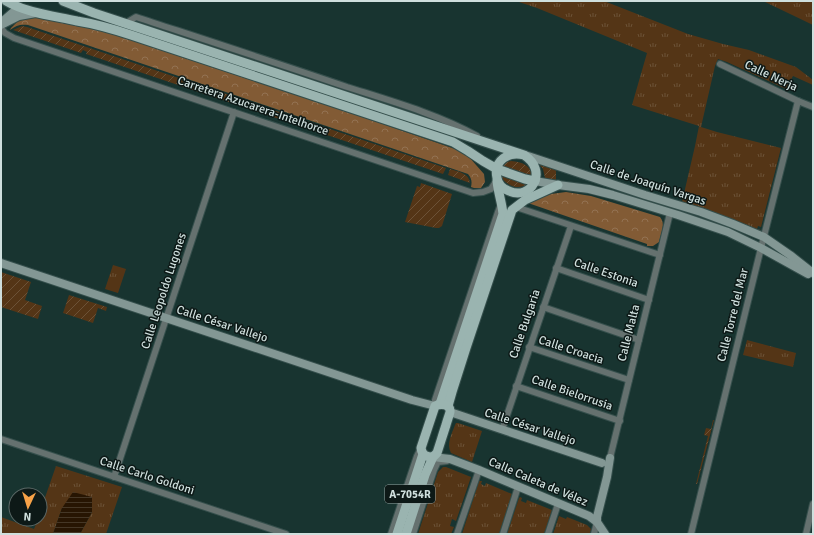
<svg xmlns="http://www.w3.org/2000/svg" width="814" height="535" font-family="Signika,sans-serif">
<defs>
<pattern id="grass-tufts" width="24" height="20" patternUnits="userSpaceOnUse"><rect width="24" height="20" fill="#543516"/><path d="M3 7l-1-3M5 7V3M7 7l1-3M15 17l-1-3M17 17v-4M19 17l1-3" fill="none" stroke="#6c5237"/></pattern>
<pattern id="forest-crowns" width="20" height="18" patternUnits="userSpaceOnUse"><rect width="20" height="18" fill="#825b35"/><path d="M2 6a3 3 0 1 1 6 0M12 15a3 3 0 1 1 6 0" fill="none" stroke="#937252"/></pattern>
<pattern id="garden-furrows" width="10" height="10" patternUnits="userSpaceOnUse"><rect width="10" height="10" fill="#543516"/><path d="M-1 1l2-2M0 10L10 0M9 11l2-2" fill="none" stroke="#6c5237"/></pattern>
<pattern id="water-rules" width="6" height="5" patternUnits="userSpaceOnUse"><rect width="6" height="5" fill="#271502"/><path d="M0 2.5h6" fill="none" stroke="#453726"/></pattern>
</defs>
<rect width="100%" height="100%" fill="#183430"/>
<g fill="url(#grass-tufts)">
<polygon points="512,1 604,1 688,34 723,44 749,50 771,58 796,67 813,80 813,85 793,76 786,89 727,62 718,59 715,66 701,127 717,132 781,148 761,227 758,226 757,229 761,230 760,231 682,202 695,146 699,126 632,105 647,53 537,8 519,2"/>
<polygon points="763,1 813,1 813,25"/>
<polygon points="113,265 126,269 118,293 105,289"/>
<polygon points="747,340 796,353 793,367 743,355"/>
<path d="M456,423H458L482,431L472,462L451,453C446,444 452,433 455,425Z"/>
<polygon points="56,466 122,487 106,534 80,534 92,512 62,508 53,534 1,534 1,517 34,529 38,519 40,519 40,512"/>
<polygon points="443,467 446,467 471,477 456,521 452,519 450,526 454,527 451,534 418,534 438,472"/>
<polygon points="479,481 482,481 481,484 485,486 486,483 512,494 499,534 462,534"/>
<polygon points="520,497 522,498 521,501 526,503 527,500 552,510 544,534 507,534 519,498"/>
<polygon points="559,516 566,519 567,517 587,525 591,529 590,534 553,534"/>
</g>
<g fill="url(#forest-crowns)">
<path d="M34,17L101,30L371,120L455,149L469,157L484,174L485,182L481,188H474L471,187C472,182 472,179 468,174L28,25C21,24 16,25 10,30L11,28L18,21Z"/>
<path d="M566,192L591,196L660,217C666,224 661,233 659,242L653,246H647V244L528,203L551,194Z"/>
</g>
<g fill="url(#garden-furrows)">
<polygon points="22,26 27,27 446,168 443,174 86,54 87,52 83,50 81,53 13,30"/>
<path d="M511,161C523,162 529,165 534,176L528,175L500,166L504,163Z"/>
<polygon points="539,164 555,169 556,171 556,180 545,178 543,169"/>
<path d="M450,169C459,172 469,173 470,183L448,175Z"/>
<path d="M498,174L506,178L529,184C516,191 506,185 498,174Z"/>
<polygon points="421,183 452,194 442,226 439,228 436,228 405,222 417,186 420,187"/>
<polygon points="1,272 31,282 25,300 42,306 38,319 1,307"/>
<polygon points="69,295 107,307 106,311 98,308 93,323 63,313"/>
<polygon points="713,420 714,420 697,484 696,484 708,436 704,435 706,428 711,429"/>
</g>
<polygon fill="url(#water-rules)" points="73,492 92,497 92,512 80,534 53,534 62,508"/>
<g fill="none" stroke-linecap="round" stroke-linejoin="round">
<defs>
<g id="street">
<path d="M126,23L136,17C206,40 277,63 347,87C391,101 437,114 477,136"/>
<polyline points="1,28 5,33 14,38 473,193 483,192 491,189 497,180"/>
<polyline points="720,64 798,101 813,107"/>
<polyline points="516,207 660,255"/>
<polyline points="556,268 649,300"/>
<polyline points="543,307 639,340"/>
<polyline points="529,347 629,380"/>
<polyline points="516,386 620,421"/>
<polyline points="435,406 435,400 498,212 501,204"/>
<polyline points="502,430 571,226"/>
<polyline points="1,439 286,534"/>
<polyline points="610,458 670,213"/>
<polyline points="114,477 234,112"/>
<polyline points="391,534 417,456 421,448"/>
<polyline points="413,534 434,470 438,462 447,461"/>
<polyline points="457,534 479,470"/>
<polyline points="503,534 518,487"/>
<polyline points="548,534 558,504"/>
<polyline points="594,534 597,522"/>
<polyline points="691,534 761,248 798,101"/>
<polyline points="806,534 813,504"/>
</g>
<g id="secondary">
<polyline points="3,21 19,7"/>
<polyline points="1,25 19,16 36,13"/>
<polyline points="525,155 645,195 701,212 733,224 764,237 790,255 813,273"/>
<polyline points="535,181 558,185 589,189 613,195 678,215 728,232 761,248 808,274"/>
<polyline points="1,263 412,400 435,406"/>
<polyline points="450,412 602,463"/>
<polyline points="433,457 450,459 479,470 589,516 597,522 605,534"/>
<polyline points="597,522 597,517 607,477 610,458"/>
</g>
<g id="primary">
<path d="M6,1C26,13 55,16 77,21C96,24 113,29 131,35L453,142L468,151L483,161L497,169L525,179L535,181"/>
<path d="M63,1L94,13L524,155C549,171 531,201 509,191C503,189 498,184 497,178C493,160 509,151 524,155"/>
<path d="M440,404L503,214C502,203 498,192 497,181"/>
<polyline points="448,406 452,392 466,348 512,210 525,200 558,185"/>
<polyline points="397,534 423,454"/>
<path d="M406,534L425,475L433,457L437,453C440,444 443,434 446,425C447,421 449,416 450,412C451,404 441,403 435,406L421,448C422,455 426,457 433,457"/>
</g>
</defs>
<use href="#street" stroke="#354f4c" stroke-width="8"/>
<use href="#secondary" stroke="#354f4c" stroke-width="10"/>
<use href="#primary" stroke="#354f4c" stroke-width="11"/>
<use href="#street" stroke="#65716f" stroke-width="6"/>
<use href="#secondary" stroke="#839794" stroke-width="8"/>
<use href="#primary" stroke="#9ab4b0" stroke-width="9"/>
</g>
<g text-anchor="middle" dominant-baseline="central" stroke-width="3" stroke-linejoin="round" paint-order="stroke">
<rect fill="#0d1917" stroke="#95a4a2" stroke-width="1" x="385" y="485" width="50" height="18" rx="3"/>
<g font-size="11" font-weight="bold" fill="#cfdfdd">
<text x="410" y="494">A-7054R</text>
</g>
<g font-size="12" fill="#cfdfdd" stroke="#0d1917">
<text transform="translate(771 76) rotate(25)">Calle Nerja</text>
<text transform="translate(253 106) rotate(19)">Carretera Azucarera-Intelhorce</text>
<text transform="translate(648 183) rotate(18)">Calle de Joaquín Vargas</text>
<text transform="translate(606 273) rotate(19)">Calle Estonia</text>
<text transform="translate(164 291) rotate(-72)">Calle Leopoldo Lugones</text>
<text transform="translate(733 315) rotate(-76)">Calle Torre del Mar</text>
<text transform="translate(222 324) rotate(18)">Calle César Vallejo</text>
<text transform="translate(525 324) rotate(-71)">Calle Bulgaria</text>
<text transform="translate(629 333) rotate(-76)">Calle Malta</text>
<text transform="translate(571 350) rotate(18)">Calle Croacia</text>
<text transform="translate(572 393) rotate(19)">Calle Bielorrusia</text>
<text transform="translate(530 427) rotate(18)">Calle César Vallejo</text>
<text transform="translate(147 476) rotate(18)">Calle Carlo Goldoni</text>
<text transform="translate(538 482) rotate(23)">Calle Caleta de Vélez</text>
</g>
</g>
<rect width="814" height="535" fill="none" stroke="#cfdfdd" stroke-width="4"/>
<g transform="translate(28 507) rotate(184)"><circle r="19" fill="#0d1917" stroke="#5b6866"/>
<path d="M0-3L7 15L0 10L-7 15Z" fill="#f7a248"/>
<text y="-6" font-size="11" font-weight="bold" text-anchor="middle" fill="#cfdfdd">N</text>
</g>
</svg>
